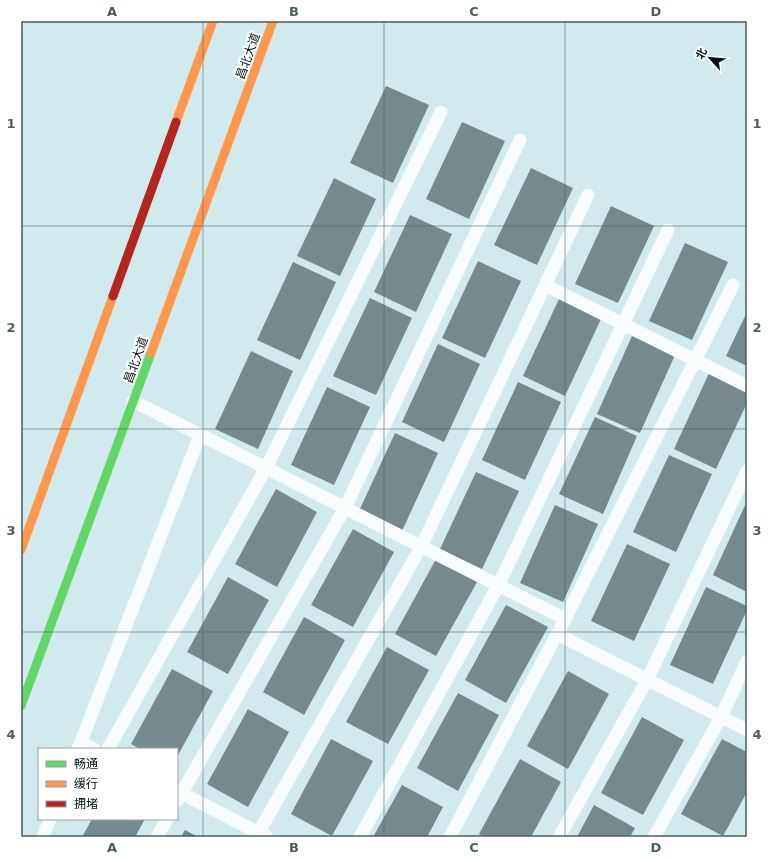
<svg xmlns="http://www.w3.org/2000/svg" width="768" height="858" font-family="'DejaVu Sans','Noto Sans SC',sans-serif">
<rect width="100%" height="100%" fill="#d1eaed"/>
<g fill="#768a8d">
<polygon points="386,86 429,105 393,183 350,163"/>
<polygon points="462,122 505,141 469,219 426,199"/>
<polygon points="531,168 573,188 537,265 494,245"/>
<polygon points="334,178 376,199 340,276 297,256"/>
<polygon points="611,206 654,226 618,303 575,284"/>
<polygon points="410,215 452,234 416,312 374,292"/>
<polygon points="685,243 728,262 692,340 649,321"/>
<polygon points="478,261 521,281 485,358 442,338"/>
<polygon points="293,262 336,282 300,360 257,340"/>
<polygon points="370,298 412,318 376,395 333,376"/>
<polygon points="559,299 601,319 565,396 523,376"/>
<polygon points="747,312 747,366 726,356"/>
<polygon points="632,336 675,355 640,433 597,414"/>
<polygon points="438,344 480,364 444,442 402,422"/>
<polygon points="251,351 293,371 258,449 215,429"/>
<polygon points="710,371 747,389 747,403 716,469 674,449"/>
<polygon points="518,382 561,402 525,480 482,460"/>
<polygon points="327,387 370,407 334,485 291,465"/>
<polygon points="595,417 637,436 603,514 559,494"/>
<polygon points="395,433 438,453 402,531 359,511"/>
<polygon points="669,455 712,474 676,552 633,532"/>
<polygon points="476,472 519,491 482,569 440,549"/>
<polygon points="276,489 317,512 277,587 235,564"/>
<polygon points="747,501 747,592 713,575"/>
<polygon points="555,505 598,524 563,602 520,583"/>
<polygon points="353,529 394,552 353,627 311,605"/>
<polygon points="627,544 670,564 634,641 591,621"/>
<polygon points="436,559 477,582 436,656 395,634"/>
<polygon points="228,577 269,600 228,674 187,652"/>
<polygon points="706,587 747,606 747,610 713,684 670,665"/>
<polygon points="506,605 548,627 506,703 465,680"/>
<polygon points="304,617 345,640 304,715 263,692"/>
<polygon points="387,647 429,670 388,744 346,722"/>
<polygon points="172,669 213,691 177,757 177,749 140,749 131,744"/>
<polygon points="568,671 609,694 568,769 527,746"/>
<polygon points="458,693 499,715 458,791 417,768"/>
<polygon points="248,709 289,732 248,807 207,784"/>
<polygon points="642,717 684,740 643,815 601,793"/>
<polygon points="331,739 373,761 332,836 291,814"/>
<polygon points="722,739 747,752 747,792 723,836 681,814"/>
<polygon points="520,759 561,782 531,837 484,837 479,834"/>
<polygon points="402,785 443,807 427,837 373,837"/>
<polygon points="594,805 635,828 630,837 577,837"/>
<polygon points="92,819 145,819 135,837 82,837"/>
<polygon points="185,830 198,837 181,837"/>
</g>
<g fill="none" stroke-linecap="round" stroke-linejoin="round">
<g stroke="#f8fcfc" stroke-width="13">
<polyline points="545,285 747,386"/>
<polyline points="133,401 565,619"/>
<polyline points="557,634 747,730"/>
<polyline points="81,742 94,749"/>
<polyline points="78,749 200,435"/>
<polyline points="108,749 266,468 441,112"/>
<polyline points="177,791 267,837"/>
<polyline points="177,801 345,508 520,140"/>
<polyline points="43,837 50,819"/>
<polyline points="157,837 167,819"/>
<polyline points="256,837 421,547 588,195"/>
<polyline points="360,837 498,586 668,230"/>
<polyline points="450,837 565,619 733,285"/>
<polyline points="559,837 647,680 747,471"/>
<polyline points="654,837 721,717 747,661"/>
</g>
<polyline stroke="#63d668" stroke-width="9" points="21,706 151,353"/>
<g stroke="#ff974d" stroke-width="9">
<polyline points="176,122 213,21"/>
<polyline points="151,353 273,21"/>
<polyline points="21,550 113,296"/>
</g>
<polyline stroke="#b3261e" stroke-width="9" points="113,296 176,122"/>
</g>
<path fill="none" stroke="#4b5e60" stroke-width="1" stroke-opacity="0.55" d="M203,21V837M384,21V837M565,21V837M21,226H747M21,429H747M21,632H747"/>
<g text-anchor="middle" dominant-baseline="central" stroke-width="4" stroke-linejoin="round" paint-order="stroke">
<g font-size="12" fill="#031214" stroke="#fff">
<text transform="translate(248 56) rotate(-70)">昌北大道</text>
<text transform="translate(136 360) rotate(-70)">昌北大道</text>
</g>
</g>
<rect width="768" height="858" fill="none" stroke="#ffffff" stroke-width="44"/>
<rect x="38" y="748" width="140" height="72" fill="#ffffff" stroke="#9aa0a1"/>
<rect x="46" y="761" width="20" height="6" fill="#63d668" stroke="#9aa0a1"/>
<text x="74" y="768" font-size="12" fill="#031214">畅通</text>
<rect x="46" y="781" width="20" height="6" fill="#ff974d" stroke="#9aa0a1"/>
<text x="74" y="788" font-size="12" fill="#031214">缓行</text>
<rect x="46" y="801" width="20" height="6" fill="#b3261e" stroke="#9aa0a1"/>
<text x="74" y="808" font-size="12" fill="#031214">拥堵</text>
<g transform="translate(710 58) rotate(297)" stroke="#ffffff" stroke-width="3" paint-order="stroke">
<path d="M0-3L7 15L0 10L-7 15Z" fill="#031214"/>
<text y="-6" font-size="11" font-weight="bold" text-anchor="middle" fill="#031214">北</text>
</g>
<rect x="22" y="22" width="724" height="814" fill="none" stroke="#4b5e60" stroke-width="1.5"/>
<g font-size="13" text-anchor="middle" font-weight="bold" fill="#4b5e60">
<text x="112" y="16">A</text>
<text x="294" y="16">B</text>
<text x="474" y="16">C</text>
<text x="656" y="16">D</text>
<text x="11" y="128">1</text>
<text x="757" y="128">1</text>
<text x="11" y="332">2</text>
<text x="757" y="332">2</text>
<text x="11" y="535">3</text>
<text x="757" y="535">3</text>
<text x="11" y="739">4</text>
<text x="757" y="739">4</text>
<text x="112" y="852">A</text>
<text x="294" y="852">B</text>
<text x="474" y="852">C</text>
<text x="656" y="852">D</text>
</g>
</svg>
